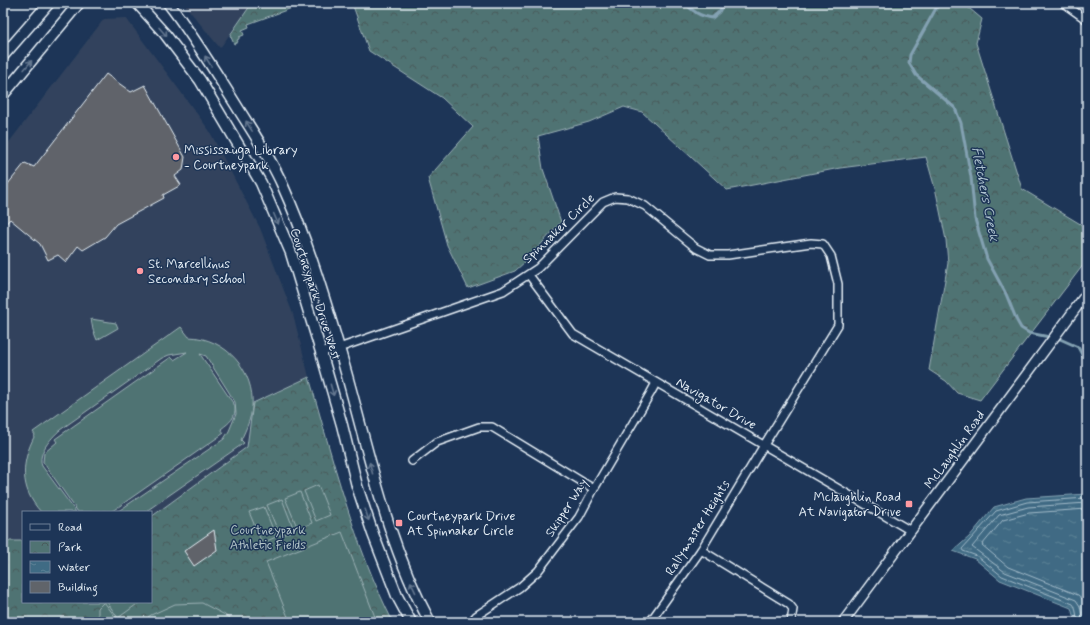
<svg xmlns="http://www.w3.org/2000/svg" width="1090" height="625" font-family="Mynerve,sans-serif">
<defs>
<pattern id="park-crowns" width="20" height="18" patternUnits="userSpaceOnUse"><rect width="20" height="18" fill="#507373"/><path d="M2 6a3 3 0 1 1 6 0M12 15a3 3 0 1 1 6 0" fill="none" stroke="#4a5b5c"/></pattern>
<pattern id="water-ripples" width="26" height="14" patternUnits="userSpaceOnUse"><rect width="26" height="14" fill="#3f6b84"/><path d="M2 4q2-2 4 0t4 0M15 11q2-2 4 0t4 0" fill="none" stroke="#5b8196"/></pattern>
</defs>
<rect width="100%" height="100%" fill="#1d3557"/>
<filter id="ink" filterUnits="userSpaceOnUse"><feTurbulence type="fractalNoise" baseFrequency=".025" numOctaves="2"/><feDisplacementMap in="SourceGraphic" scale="8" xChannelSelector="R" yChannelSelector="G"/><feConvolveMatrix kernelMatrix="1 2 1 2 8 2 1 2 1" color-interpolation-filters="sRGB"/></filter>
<g filter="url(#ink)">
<g fill="#31435d">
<polygon points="183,3 252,3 220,48"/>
<polygon points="126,18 209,130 260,228 293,314 309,377 253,403 247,447 151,517 151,512 23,512 23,541 3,541 3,150 104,19"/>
</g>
<g fill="url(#park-crowns)" stroke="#9cb2b6">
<polygon points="252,3 290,3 292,8 248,24 249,27 242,30 244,35 239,37 239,39 237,40 238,42 234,44 230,35"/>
<polygon points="352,3 963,3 982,19 976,43 1022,189 1087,228 1087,260 980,400 957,393 946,381 929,370 948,263 946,240 936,192 926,157 840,168 727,190 642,112 624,107 589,122 538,136 543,169 561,222 526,261 515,271 468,288 447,245 428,178 473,127 442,98 369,51"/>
<path d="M309,377C333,460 354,545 393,622H3V541H23V602H151V517L247,447L253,403Z"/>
</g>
<g fill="#507373" stroke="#9cb2b6">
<polygon points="91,319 116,323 118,328 97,340 93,330"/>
<path d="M181,327L189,337C226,338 255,371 252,407C251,419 246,429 241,440L244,443L145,512H117L224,439L229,431L236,414L235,402L206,356L200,354L235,406C236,418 230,422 221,429L224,433L111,512H106L105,511L103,512H78L43,462L44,453L57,442L55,439L171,357L174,360L187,352L169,355L162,358L60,430C51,438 37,453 42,466L76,512H41C19,488 21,462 35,435L33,432Z"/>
<polygon points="318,485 330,515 316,521 304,491"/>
<polygon points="300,492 312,523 298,529 285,498"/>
<polygon points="282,499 294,530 280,536 267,505"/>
<polygon points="264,507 276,537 262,543 249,512"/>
<polygon points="342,532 377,622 290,622 266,562"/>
<polygon points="104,602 117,619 113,622 103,621 98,616 98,608"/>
<polygon points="107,602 140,602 118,618"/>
<polygon points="202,603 225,615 234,622 141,622 151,615 175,604"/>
</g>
<polygon fill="url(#water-ripples)" stroke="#83a1b2" points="1087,494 1087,622 1075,622 1071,608 1000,580 975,559 953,551 969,537 994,507 1026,498"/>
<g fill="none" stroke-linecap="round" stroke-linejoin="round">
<g stroke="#a4bbca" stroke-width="1">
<polyline points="1087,509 1029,513 1003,520 982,545 1008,567 1078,595 1084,600 1087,610"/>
<polyline points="1078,622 1075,607 1073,604 1002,576 977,556 963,551 962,549 996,511 1027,502 1087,498"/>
<polyline points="1083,622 1080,606 1076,600 1005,572 972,547 999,515 1028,507 1087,503"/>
</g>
<g stroke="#83a1b2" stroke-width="3">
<polyline points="642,3 646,3"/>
<path d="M685,3C693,12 700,16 712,18L719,12L724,3"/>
<polyline points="939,3 910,55 909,63 916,75 955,108 961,123 971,177 975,219 987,259 1006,294 1017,321 1021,328 1029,333 1060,339 1078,347 1087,364"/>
</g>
</g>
<g fill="#60646a" stroke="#e8f1f8">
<polygon points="106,74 131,92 145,85 185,157 183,170 175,176 181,185 163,195 164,198 116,224 105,237 83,250 78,246 66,262 58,255 48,260 40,244 10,219 3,227 3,190 25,163 34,167"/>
<polygon points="214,530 217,550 194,566 184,551"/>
</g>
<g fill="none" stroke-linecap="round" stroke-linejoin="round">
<defs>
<g id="minor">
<polyline points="1063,3 1087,20"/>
<polyline points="529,275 573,334 911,531"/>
<polyline points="321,352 339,348 503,291 538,268 603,202 615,197 628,198 645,206 696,248 710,255 728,255 811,243 823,244 831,256 838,284 838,325 764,445 701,550 650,622"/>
<polyline points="412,461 437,442 479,427 492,427 594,489"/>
<polyline points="701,550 789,604 793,609 791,622"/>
<polyline points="471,622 476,616 520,587 538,571 579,517 594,489 650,394 656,383"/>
</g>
<polyline id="tertiary" points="843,622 1087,293"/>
<g id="secondary">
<polyline points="137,3 165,34 200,80 261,183 291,253 321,352 342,425 357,486 373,534 397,596 411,622"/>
<path d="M168,3C193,35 214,70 236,105C252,131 270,157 282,184C306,237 323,293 339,348C367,441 383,536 430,622"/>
<polyline points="3,56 49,3"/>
<polyline points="3,95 79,3"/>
</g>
</defs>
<use href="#minor" stroke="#e8f1f8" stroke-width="10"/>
<use href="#tertiary" stroke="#e8f1f8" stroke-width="12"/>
<use href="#secondary" stroke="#e8f1f8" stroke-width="13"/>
<use href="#minor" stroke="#1d3557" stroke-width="7"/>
<use href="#tertiary" stroke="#1d3557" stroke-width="9"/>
<use href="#secondary" stroke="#1d3557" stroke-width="10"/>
</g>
<defs><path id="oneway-shaft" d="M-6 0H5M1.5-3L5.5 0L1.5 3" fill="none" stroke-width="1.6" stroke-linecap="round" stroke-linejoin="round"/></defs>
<g stroke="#64778f">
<use href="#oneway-shaft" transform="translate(163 32) rotate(49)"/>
<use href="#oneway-shaft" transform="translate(208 61) rotate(-122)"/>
<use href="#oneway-shaft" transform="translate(28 65) rotate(-50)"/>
<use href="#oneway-shaft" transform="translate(249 126) rotate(-122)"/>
<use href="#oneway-shaft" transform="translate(276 219) rotate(67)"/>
<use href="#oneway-shaft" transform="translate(332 390) rotate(74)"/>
<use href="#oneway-shaft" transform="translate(371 468) rotate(-105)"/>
<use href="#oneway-shaft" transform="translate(367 515) rotate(72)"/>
<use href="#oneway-shaft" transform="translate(413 587) rotate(-115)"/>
</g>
</g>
<g fill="#ff9aa2" stroke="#1d3557" stroke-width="1.5">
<circle cx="176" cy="157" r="4"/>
<circle cx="140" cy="271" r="4"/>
<rect x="905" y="500" width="8" height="8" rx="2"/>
<rect x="395" y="519" width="8" height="8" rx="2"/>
</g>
<g text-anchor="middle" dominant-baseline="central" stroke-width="3" stroke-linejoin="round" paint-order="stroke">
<g font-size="13" fill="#e8f1f8" stroke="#1d3557" text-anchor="start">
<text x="184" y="150">Mississauga Library<tspan x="184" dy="15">- Courtneypark</tspan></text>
<text x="148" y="264">St. Marcellinus<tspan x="148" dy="15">Secondary School</tspan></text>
<text x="901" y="497" text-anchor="end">Mclaughlin Road<tspan x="901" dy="15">At Navigator Drive</tspan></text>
<text x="407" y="516">Courtneypark Drive<tspan x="407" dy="15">At Spinnaker Circle</tspan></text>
</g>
<g font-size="13" fill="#e8f1f8" stroke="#1d3557">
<text transform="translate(559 229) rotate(-44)">Spinnaker Circle</text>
<text transform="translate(315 294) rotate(72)">Courtneypark Drive West</text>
<text transform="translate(716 404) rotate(30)">Navigator Drive</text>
<text transform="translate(955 450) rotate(-54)">McLaughlin Road</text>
<text transform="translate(567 508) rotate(-57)">Skipper Way</text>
<text transform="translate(698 528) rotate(-58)">Rallymaster Heights</text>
</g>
<g font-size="13" fill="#b3c5c9" stroke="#1d3557">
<text x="268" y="530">Courtneypark<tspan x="268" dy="15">Athletic Fields</tspan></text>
</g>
<g font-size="14" font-style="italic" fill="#adc2cf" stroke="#1d3557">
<text transform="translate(985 194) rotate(79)">Fletchers Creek</text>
</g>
</g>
<rect width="1090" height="625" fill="none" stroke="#1d3557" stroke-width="16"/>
<rect x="8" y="8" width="1074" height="609" fill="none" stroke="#e8f1f8" stroke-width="1.5" filter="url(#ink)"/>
<rect x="22" y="511" width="130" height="92" fill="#1d3557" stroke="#6e8097"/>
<rect x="30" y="524" width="20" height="6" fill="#1d3557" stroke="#6e8097"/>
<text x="58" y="531" font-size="12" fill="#e8f1f8">Road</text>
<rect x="30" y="541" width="20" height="12" fill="url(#park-crowns)" stroke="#6e8097"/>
<text x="58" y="551" font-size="12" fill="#e8f1f8">Park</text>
<rect x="30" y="561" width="20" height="12" fill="url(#water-ripples)" stroke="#6e8097"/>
<text x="58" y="571" font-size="12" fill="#e8f1f8">Water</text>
<rect x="30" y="581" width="20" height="12" fill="#60646a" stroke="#6e8097"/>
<text x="58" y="591" font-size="12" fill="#e8f1f8">Building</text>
</svg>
